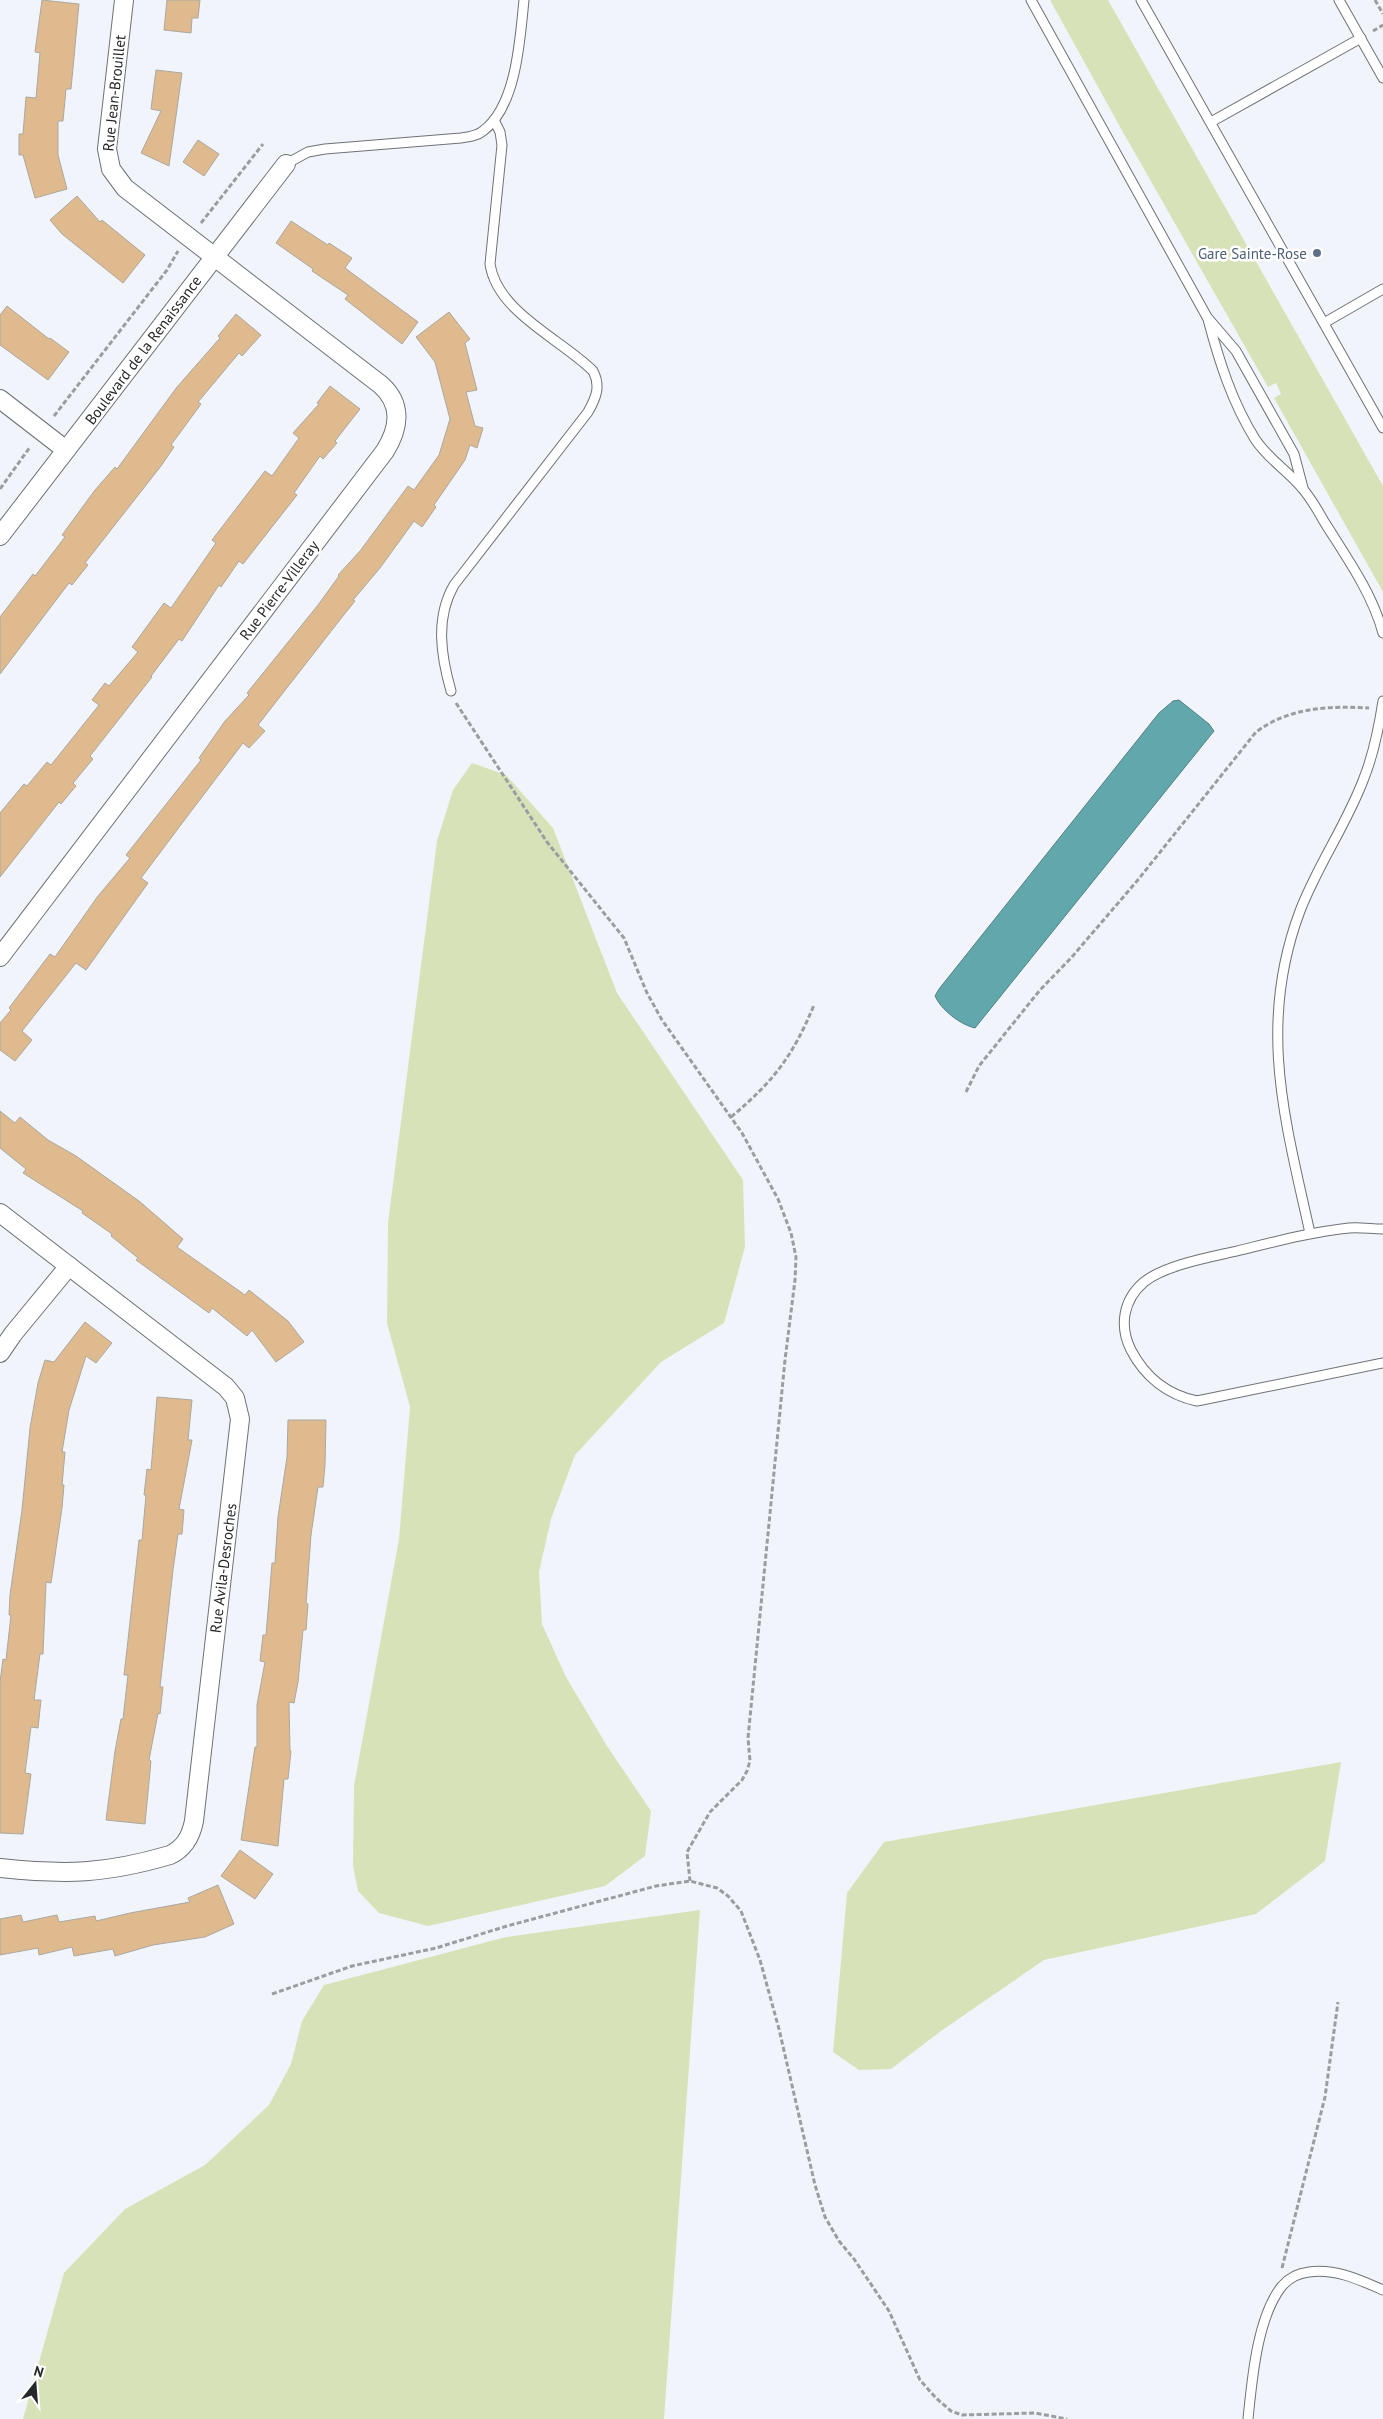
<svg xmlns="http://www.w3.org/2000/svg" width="1383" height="2419" font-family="'PT Sans',sans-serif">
<rect width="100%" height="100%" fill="#f1f5fb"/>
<g fill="#d8e2b9">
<polygon points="1050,0 1108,0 1383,486 1383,592 1274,398 1281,394 1276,383 1268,387 1124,134"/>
<polygon points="472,763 506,775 553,828 617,993 743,1180 745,1247 724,1323 661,1362 575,1455 551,1519 539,1572 542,1624 566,1677 607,1746 651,1811 645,1856 605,1886 428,1926 379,1913 358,1891 353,1866 354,1786 399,1539 410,1407 387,1323 388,1223 437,841 453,790"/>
<polygon points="1341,1762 1325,1861 1256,1914 1044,1960 941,2031 891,2069 859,2070 833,2052 847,1893 884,1842"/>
<polygon points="700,1910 664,2419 23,2419 64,2273 125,2209 205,2165 269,2105 291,2064 302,2021 324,1985 506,1937"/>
</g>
<path fill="#62a7ac" stroke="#508185" d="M1179,700L1209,724L1214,731L975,1028C961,1025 941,1010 935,996L939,989L1159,713L1173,701Z"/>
<g fill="#dfba8f" stroke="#aba7a1">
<polygon points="42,0 79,4 71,89 66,89 63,121 58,121 58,155 67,189 35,198 23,155 19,155 19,134 23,134 26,97 36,98 40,53 35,52"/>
<polygon points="167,0 200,0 198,18 192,18 191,33 164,30"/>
<polygon points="156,70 182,73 169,166 141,153 161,111 151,109"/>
<polygon points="198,140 219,154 204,176 183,162"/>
<polygon points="77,196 100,222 102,220 145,255 123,283 62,234 50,220"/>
<polygon points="291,221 328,245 329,243 352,258 345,268 418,322 402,344 345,299 348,295 312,271 313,269 276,243"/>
<polygon points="7,306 49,339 50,338 69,352 48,380 0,345 0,315"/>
<polygon points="449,312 470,339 465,343 477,390 466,392 475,426 483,428 477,448 470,445 465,460 434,505 436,507 422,527 414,521 380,568 353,600 355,601 339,621 258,725 265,731 249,748 243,743 189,814 141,878 148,883 86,970 76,963 22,1031 32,1040 15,1061 0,1050 0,1023 11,1010 9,1008 50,954 55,957 98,896 130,858 126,855 201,760 199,758 225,721 249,695 247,693 318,605 339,576 338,575 360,551 408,486 414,490 439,455 450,419 435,362 416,337"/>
<polygon points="236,314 261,335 242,356 239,353 198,402 201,404 171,445 174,447 161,466 85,563 88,565 72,585 69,583 0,674 0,617 33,574 35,576 65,537 62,535 95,490 115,467 117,469 177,387 220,338 218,336"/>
<polygon points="330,386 360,409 335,441 337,443 323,459 320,456 294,493 297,495 243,564 239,561 221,587 219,585 182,641 179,639 151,676 152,677 90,756 93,759 73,783 76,786 61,804 59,802 0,877 0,813 24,784 27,786 47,762 51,765 99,705 92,700 105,683 109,686 138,652 132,647 164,603 171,608 216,543 212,540 265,471 272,476 299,438 293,433 319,404 317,403"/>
<polygon points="0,1111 15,1123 20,1117 48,1140 76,1156 139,1201 183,1239 177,1247 245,1295 249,1290 288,1321 304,1342 276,1362 252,1330 247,1336 212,1308 209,1313 136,1260 138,1258 111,1236 112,1234 82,1213 83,1211 23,1173 26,1169 0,1148"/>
<polygon points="85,1322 112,1343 96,1363 86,1356 69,1410 62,1452 65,1452 62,1485 64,1485 62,1508 51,1583 46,1582 43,1654 40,1654 34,1700 41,1700 38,1728 31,1727 25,1773 31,1774 23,1834 0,1833 0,1682 3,1659 6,1660 11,1615 9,1615 10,1595 22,1510 30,1428 38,1383 45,1360 54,1362"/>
<polygon points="157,1397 192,1400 188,1440 192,1440 179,1509 184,1510 182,1534 178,1534 173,1570 160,1687 163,1687 160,1714 158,1713 149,1760 151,1761 145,1824 106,1820 115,1751 121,1719 123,1719 128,1675 124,1675 127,1649 139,1540 142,1540 146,1495 144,1495 147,1469 151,1470"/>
<polygon points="288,1420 326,1420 325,1465 323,1487 318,1487 311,1535 306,1603 308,1604 306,1630 303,1630 298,1682 294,1703 289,1702 290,1751 291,1751 288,1779 284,1779 278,1846 241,1840 255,1747 257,1747 257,1705 265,1662 260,1661 263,1635 266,1635 272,1563 275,1563 278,1517 287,1457"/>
<polygon points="240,1850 273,1874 255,1899 221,1876"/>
<polygon points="218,1885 234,1924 205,1937 153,1945 115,1956 113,1949 74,1956 72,1947 39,1955 38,1948 0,1955 0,1919 21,1915 23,1922 57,1915 59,1922 95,1916 96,1921 130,1913 190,1902 188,1898"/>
</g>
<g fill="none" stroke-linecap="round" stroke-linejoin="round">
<defs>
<g id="lane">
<polyline points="1031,0 1207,317 1236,351 1294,454 1303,488"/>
<polyline points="1141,0 1383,428"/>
<polyline points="1339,0 1383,78"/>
<polyline points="1211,122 1361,38"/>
<path d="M286,164L308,152L325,149L461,138C469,137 477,136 483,131C517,106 520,38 524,0"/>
<path d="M1208,319C1219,361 1232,402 1255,439C1268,459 1287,470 1302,488C1311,498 1318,511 1325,523C1347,558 1372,593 1383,633"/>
<polyline points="1324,323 1383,289"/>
<path d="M451,691C441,656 435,618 454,585L588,412C596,398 601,386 593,371C561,339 497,312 490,264L502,145L500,132L494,120"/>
<path d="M1383,1229C1372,1229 1360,1227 1349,1228C1311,1232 1274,1242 1237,1251C1211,1257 1165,1265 1144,1282C1123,1300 1119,1326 1131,1350C1145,1377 1168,1395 1197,1401L1383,1363"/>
<path d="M1310,1233C1285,1120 1257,1025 1300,911C1318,864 1347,824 1364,778C1374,753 1379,727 1383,701"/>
<path d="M1248,2419C1252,2380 1257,2317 1282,2286C1289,2278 1299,2273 1309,2272C1335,2268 1360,2280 1383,2290"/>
</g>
<g id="street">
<polyline points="0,399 66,450"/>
<polyline points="0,536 286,164"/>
<path d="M0,957L385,451C400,427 402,404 381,385L125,188L111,169L107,149L124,0"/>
<path d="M0,1213L226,1387L235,1398L240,1419L194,1821C191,1836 185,1848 170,1855C105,1874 66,1875 0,1868"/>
<polyline points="0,1353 13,1334 69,1266"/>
</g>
</defs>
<use href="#lane" stroke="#6e7176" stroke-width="11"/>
<use href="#street" stroke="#6e7176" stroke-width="20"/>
<g stroke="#9a9da1" stroke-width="3" stroke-dasharray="5 2.5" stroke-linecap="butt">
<polyline points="1375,0 1383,14"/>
<polyline points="1373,31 1383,25"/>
<polyline points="201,223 263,144"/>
<polyline points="54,416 167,270 178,251"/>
<polyline points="0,489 30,447"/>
<polyline points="456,703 547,842 624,938 647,993 662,1020 742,1133 778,1199 791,1233 796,1257 795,1280 785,1360 748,1738 750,1761 747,1771 742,1780 710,1812 687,1852 690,1881"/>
<path d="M966,1092L979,1066L1040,990L1071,958L1137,881L1256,732C1290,707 1328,706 1369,708"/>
<path d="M731,1117C773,1082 793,1056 814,1005"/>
<polyline points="272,1994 352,1966 436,1948 507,1926 656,1886 690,1881 717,1888 728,1896 741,1911 760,1960 779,2029 815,2185 825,2217 839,2241 854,2259 889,2311 920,2380 936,2398 951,2411 962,2415 1035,2413 1067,2419"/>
<polyline points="1282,2268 1325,2097 1338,2002"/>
</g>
<use href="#lane" stroke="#fff" stroke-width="9"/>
<use href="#street" stroke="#fff" stroke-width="18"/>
</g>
<circle fill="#5c6f8a" stroke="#fff" stroke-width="2" cx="1317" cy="253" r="5"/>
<g text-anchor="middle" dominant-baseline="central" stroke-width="5" stroke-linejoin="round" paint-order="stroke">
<g font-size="15" fill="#262729" stroke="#fff">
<text transform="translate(114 93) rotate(-84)">Rue Jean-Brouillet</text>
<text transform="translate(143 350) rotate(-53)">Boulevard de la Renaissance</text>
<text transform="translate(279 590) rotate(-53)">Rue Pierre-Villeray</text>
<text transform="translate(223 1568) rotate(-83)">Rue Avila-Desroches</text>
</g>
<g font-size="15" fill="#4e5e75" stroke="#fff" text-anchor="end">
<text x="1307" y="253">Gare Sainte-Rose</text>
</g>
</g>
<g transform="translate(35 2384) rotate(17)" stroke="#ffffff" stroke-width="4" paint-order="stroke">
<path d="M0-4L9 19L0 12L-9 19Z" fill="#262729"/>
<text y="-8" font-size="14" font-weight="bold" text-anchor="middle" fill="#262729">N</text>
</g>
</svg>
